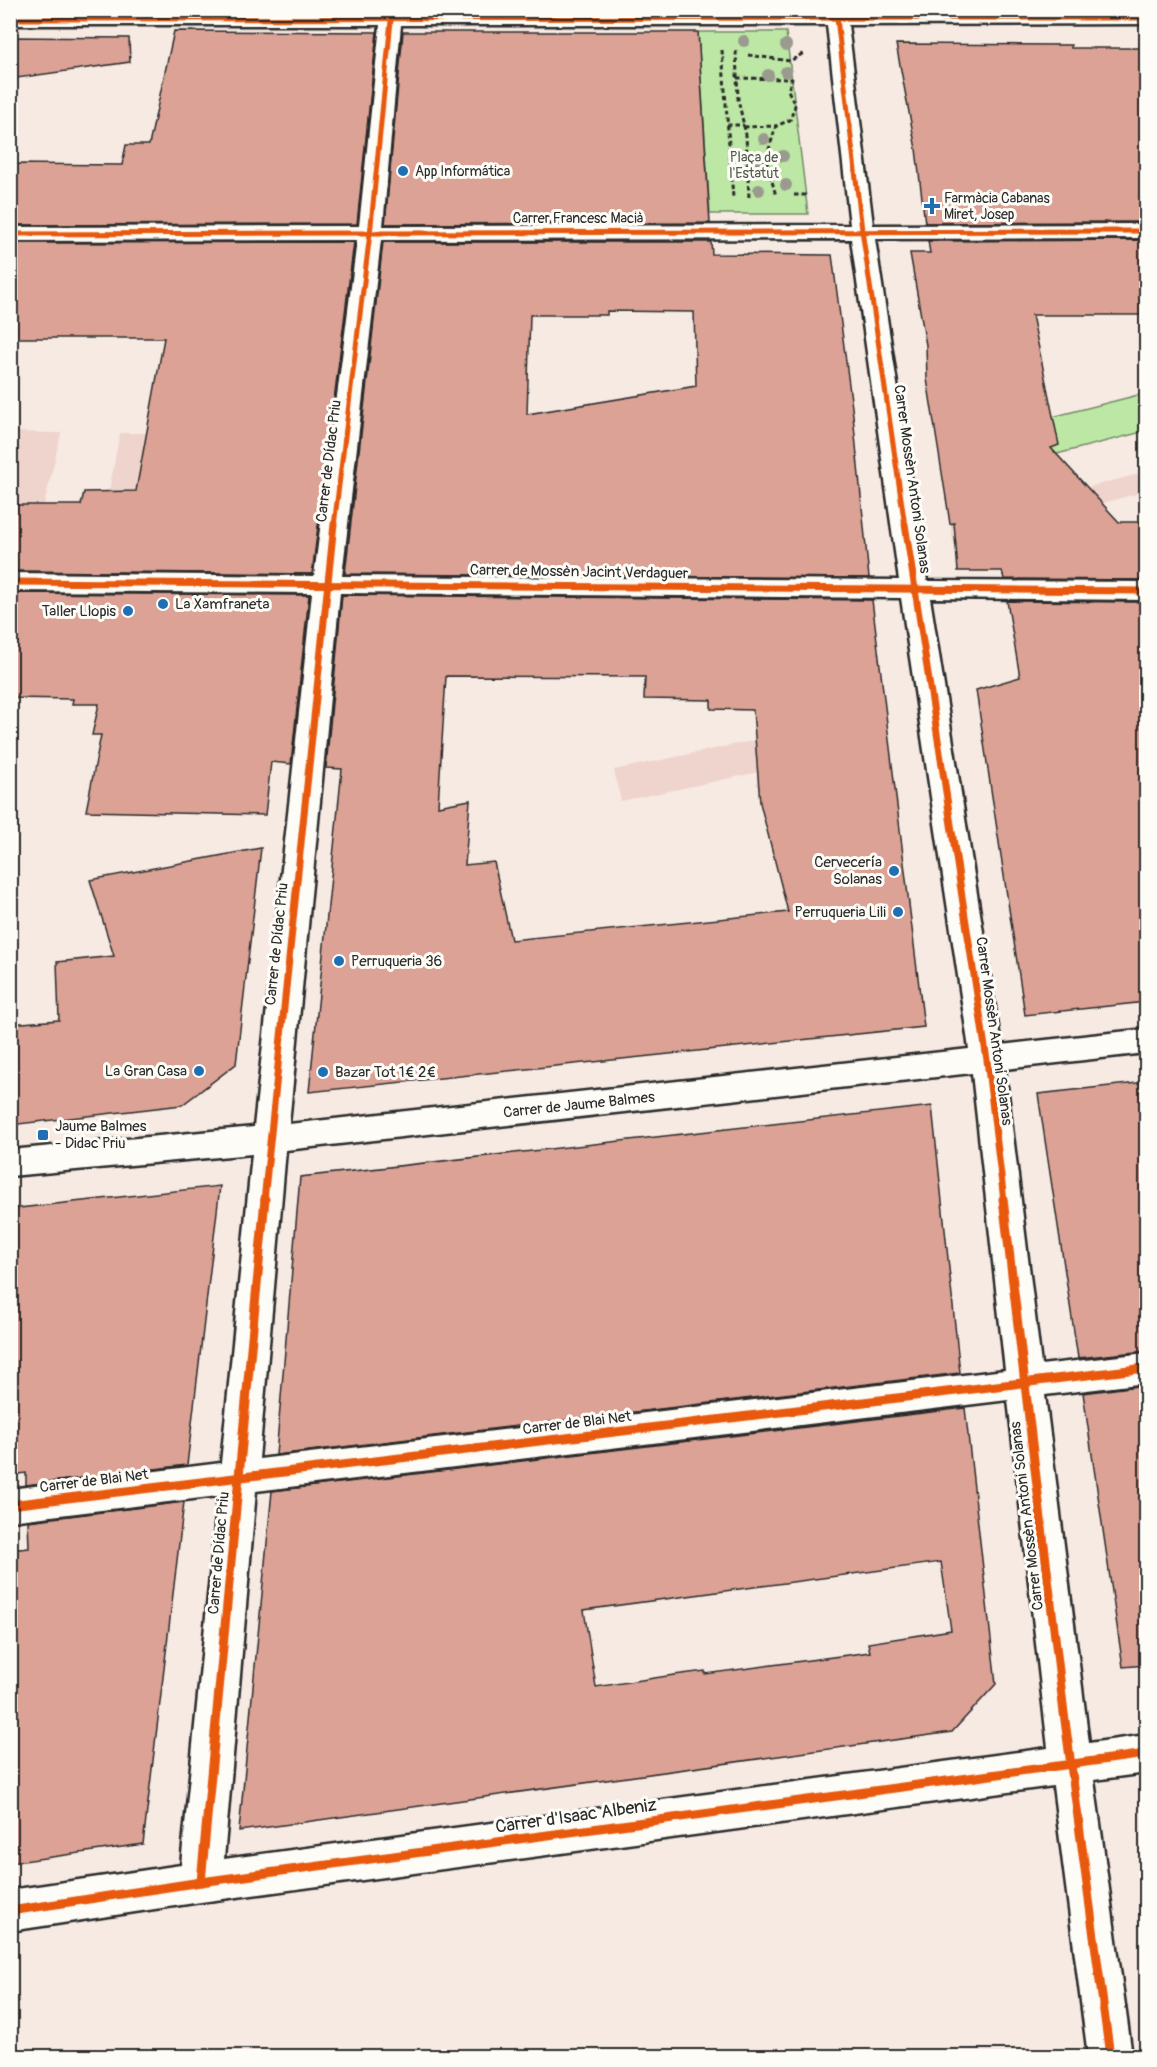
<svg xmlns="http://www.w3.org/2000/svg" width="1157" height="2067" font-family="Pangolin,sans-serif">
<rect width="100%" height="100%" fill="#f6eae3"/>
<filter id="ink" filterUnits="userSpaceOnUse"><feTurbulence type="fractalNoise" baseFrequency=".0167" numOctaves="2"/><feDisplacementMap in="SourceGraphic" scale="12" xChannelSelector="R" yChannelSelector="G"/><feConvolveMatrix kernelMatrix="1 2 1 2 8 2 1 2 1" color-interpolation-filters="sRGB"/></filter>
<g filter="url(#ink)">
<g fill="#eed4cc">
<polygon points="11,432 61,433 44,505 11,564"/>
<polygon points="120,433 180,433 95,564"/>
<polygon points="1146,472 1146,491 954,545 950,524"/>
<polygon points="885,713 792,765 621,801 614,770"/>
</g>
<g fill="#bce7a4" stroke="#748968" stroke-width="1.5">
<polygon points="698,32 786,32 808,214 710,214"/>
<polygon points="1146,393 1146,431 1057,454 938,446"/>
</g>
<g fill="#dba295" stroke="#2b2b2b" stroke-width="1.5" fill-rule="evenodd">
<polygon points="174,31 377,32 357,224 10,225 10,164 122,165 126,145 149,145"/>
<polygon points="403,32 698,32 710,223 385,224"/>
<polygon points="10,37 129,38 130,62 10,79"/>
<polygon points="896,44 1071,45 1071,48 1146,48 1146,222 925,223 916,149"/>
<polygon points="1146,240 1146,315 1032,315 1059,445 1051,448 1119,522 1146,522 1146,580 1004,579 1002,571 958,571 954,523 950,524 947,504 927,379 926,345 910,253 930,253 928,241"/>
<polygon points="354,242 312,574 10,571 10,505 81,505 84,492 136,491 164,338 10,338 10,243"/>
<path d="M383,242H711L712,254L832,255L853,415L869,578L345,574ZM607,311L694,312L696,386L527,414L530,315H607Z"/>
<polygon points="10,593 309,595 291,764 271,762 265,815 86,811 101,735 92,735 99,704 72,704 73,699 10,698"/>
<path d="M342,595L872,600L924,1027L309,1092L342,769L326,768ZM446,676L645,677L644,699L711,700V709L753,710L760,803L788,912L511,940L494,862L465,865L470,800L438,806Z"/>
<polygon points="1007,601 1146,602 1146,1002 1025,1015 976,690 1020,677"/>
<polygon points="261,848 236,1064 182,1105 10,1125 10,1024 59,1020 57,962 114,956 90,880"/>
<polygon points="1146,1082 1146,1351 1078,1358 1038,1094"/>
<polygon points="932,1106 960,1373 276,1455 300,1177"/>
<polygon points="220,1186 187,1465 26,1485 26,1473 10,1475 10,1209"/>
<polygon points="1146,1385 1146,1665 1123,1667 1083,1393"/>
<path d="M965,1408L996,1684L952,1732L239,1831L272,1491ZM941,1562L951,1630L868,1643L870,1652L705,1674V1671L674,1675L596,1687L584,1610Z"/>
<polygon points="184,1502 143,1844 10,1863 10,1550 29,1548 28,1521"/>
</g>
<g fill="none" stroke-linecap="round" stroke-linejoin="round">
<defs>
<path id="street" d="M381,10L1146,12V24L848,25L873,225L1146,224V238L875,239L927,581L1146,582V600L930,598L1001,1045L1146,1029V1053L1005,1069L1041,1365L1146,1353V1383L1045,1395L1089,1743L1146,1735V1773L1094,1780L1132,2056H1088L1053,1786L201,1902L10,1931V1890L181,1865L218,1496L10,1521V1489L221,1463L252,1154L10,1176V1150L254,1127L312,593L10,591V573L314,576L357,240L10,241V227L359,226L380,25H10V13ZM401,25H827L850,225L383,226ZM851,239L899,580L342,576L381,240ZM340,593L901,598L969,1049L289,1124ZM972,1073L1005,1370L259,1459L286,1150ZM1008,1400L1048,1748L224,1859L256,1491Z"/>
</defs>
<use href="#street" stroke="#2b2b2b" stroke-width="5"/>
<g stroke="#2b2b2b" stroke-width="3" stroke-dasharray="4.5 3" stroke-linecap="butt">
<polyline points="722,50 733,198"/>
<polyline points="736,51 738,99 746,135 749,198"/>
<polyline points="748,55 790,61 804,53"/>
<polyline points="737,78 792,79 788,90 795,106 790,120 776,126 766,159 776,196"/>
<polyline points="727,125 744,125"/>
<polyline points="744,127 776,126"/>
<polyline points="746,160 766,159"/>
<polyline points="794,195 806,195"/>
</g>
<use href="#street" fill="#fdfcf7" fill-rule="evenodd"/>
<defs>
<g id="cycleway-far2">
<polyline points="836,10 862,230 905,526"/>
<polyline points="10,19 1146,18"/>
<polyline points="10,234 1146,231"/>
<polyline points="334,526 371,225 392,10"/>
</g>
<g id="cycleway-far1">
<polyline points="905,524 987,1060 1004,1201"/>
<polyline points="10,582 1146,591"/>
<polyline points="264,1201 334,524"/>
</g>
<g id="cycleway">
<polyline points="1003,1199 1064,1713 1110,2056"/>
<polyline points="10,1505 1146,1368"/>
<polyline points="201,1882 265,1199"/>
<polyline points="10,1911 201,1882 1146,1754"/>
</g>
</defs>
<use href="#cycleway-far2" stroke="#fdfcf7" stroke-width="8"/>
<use href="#cycleway-far1" stroke="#fdfcf7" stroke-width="10"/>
<use href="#cycleway" stroke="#fdfcf7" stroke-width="13"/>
<use href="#cycleway-far2" stroke="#e8590c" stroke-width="5"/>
<use href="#cycleway-far1" stroke="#e8590c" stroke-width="7"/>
<use href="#cycleway" stroke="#e8590c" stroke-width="9"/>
</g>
<g fill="#9a9b8e">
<circle cx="744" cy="41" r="6"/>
<circle cx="786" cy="45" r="6"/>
<circle cx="786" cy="72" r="6"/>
<circle cx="768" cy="75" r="6"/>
<circle cx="764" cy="139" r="6"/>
<circle cx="783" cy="156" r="6"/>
<circle cx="754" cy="163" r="6"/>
<circle cx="786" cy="185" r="6"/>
<circle cx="759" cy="190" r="6"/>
</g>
</g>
<g fill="#1f6fb2" stroke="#fdfcf7" stroke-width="2">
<circle cx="403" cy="171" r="6"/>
<path d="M929 197h6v6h6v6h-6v6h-6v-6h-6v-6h6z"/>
<circle cx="163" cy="604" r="6"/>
<circle cx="128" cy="611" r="6"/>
<circle cx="894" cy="871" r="6"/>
<circle cx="898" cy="912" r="6"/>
<circle cx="339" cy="961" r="6"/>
<circle cx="199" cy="1071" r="6"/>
<circle cx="323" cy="1072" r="6"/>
<rect x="37" y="1129" width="12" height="12" rx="3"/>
</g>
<g text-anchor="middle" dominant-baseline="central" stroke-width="6" stroke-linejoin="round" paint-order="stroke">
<g font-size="14" fill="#4f5a49" stroke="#fdfcf7">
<text x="754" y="157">Plaça de<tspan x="754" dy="16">l'Estatut</tspan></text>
</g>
<g font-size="14" fill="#2b2b2b" stroke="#fdfcf7" text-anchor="start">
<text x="415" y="171">App Informática</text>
<text x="944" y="198">Farmàcia Cabanas<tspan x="944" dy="16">Miret, Josep</tspan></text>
</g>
<g font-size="14" fill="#2b2b2b" stroke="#fdfcf7">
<text x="578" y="218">Carrer Francesc Macià</text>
</g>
<g font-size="15" fill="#2b2b2b" stroke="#fdfcf7">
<text transform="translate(329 461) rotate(-83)">Carrer de Dídac Priu</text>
<text transform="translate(912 479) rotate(82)">Carrer Mossèn Antoni Solanas</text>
<text transform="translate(579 572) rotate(1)">Carrer de Mossèn Jacint Verdaguer</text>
<text transform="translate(277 944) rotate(-84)">Carrer de Dídac Priu</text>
<text transform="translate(994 1031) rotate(82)">Carrer Mossèn Antoni Solanas</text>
<text transform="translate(579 1105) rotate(-6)">Carrer de Jaume Balmes</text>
<text transform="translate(577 1423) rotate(-7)">Carrer de Blai Net</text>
<text transform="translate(94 1481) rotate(-7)">Carrer de Blai Net</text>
<text transform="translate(1027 1516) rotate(-97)">Carrer Mossèn Antoni Solanas</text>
<text transform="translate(219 1553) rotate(-85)">Carrer de Dídac Priu</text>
</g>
<g font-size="15" fill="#2b2b2b" stroke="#fdfcf7" text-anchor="start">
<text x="175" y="604">La Xamfraneta</text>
<text x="116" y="611" text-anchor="end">Taller Llopis</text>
<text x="882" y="862" text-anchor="end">Cervecería<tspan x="882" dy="17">Solanas</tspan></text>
<text x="886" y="912" text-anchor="end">Perruqueria Lili</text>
<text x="351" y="961">Perruqueria 36</text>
<text x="187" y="1071" text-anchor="end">La Gran Casa</text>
<text x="335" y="1072">Bazar Tot 1€ 2€</text>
<text x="55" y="1126">Jaume Balmes<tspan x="55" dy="17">- Didac Priu</tspan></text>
</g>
<g font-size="18" fill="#2b2b2b" stroke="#fdfcf7">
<text transform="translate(576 1816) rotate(-8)">Carrer d'Isaac Albeniz</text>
</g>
</g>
<rect width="1157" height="2067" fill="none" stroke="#fdfcf7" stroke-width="36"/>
<rect x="18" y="18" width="1121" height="2031" fill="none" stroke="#2b2b2b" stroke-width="2" filter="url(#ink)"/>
</svg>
